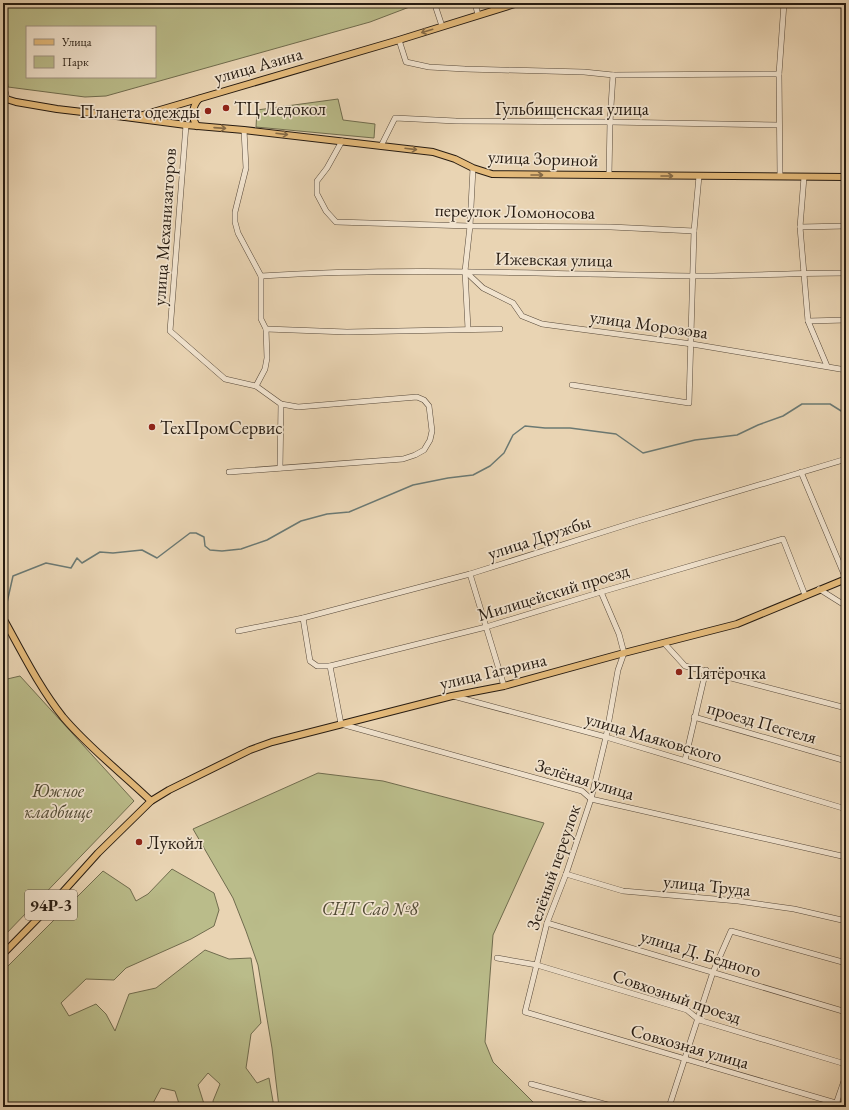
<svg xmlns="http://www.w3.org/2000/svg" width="849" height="1110" font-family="'EB Garamond',serif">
<rect width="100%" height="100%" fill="#e9d4b3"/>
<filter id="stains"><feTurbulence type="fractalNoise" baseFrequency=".005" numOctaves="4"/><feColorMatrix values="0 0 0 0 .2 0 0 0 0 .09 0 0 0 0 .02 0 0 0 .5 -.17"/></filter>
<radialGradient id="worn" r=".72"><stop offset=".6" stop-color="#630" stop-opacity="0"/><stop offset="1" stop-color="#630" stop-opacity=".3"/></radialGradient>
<g fill="#babc8a" stroke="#706c4e" fill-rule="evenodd">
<path d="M3,3H420L370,22L106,96L85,97L8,87L3,42ZM27,27H155V77H27Z"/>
<polygon points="338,99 343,120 375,124 374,138 256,127 257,110"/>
<polygon points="20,676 134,801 3,937 3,680"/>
<polygon points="318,773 383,781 544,823 493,935 485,1042 493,1062 538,1107 279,1107 272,1048 258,965 246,931 233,898 193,829"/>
<polygon points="172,869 214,893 219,910 214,926 191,939 126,968 114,980 86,979 61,1003 69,1016 96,1004 106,1014 115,1031 129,994 156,988 205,950 229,959 251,958 261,1023 251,1034 246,1068 257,1083 269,1078 274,1107 214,1107 213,1101 220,1084 208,1073 198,1085 205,1107 180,1107 175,1091 161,1088 151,1107 3,1107 3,971 103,871 130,889 136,901 148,894"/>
</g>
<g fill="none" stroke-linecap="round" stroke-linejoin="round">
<polyline stroke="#6b7973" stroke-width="1.5" points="3,609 6,607 13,576 46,563 71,568 77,558 82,563 100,552 113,553 142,550 157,558 190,533 196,533 204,537 205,546 210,550 222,551 241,549 267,540 301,521 327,514 349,512 413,485 448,478 473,475 490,466 504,453 513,435 525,426 545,428 570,428 616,434 643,453 695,440 737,435 758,425 783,416 802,404 830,404 846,414"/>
<defs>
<g id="minor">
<polyline points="436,3 436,8 442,26"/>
<polyline points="475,3 478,15"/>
<polyline points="399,40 406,62 429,67 465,69 584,72 613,75 779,74"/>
<polyline points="3,82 7,99"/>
<polyline points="186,125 170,331 225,379 256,386 281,404 298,407 417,397 424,400 429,406 432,431 430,440 424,450 415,455 403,459 229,472"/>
<polyline points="244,130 246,168 235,212 235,222 238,233 261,276 261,319 266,329 267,358 265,369 256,386"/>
<polyline points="342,141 327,168 317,181 317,194 326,211 336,222 470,226 611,227 694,231"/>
<polyline points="381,146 395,118 456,121 610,122 779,125"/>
<polyline points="609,175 610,122 613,75"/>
<polyline points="780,176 779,74 784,3"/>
<polyline points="804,177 800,227 808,321 827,366"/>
<polyline points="800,227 846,226"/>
<polyline points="465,271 483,288 513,303 522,316 542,324 692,344 846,370"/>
<path d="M261,276C404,267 548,274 691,276C743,276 795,273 846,273"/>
<polyline points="808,321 846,320"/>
<polyline points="266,329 347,332 500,329"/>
<polyline points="468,329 465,271 470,226 473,168"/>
<polyline points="572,385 689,403 694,231 699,176"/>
<polyline points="280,468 281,404"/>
<polyline points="801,472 846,579"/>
<polyline points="470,574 504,686"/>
<polyline points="819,589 846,606"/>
<polyline points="601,592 619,634 624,653 618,670 606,737 591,799 566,874 547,923 525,1012 846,1106"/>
<polyline points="303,618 310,661 317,666 330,666 341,724 582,791 591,799 846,857"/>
<polyline points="238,631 303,618 470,574 638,521 846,459"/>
<polyline points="664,643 685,666 846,708"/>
<polyline points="330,666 486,627 601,592 783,539 805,595"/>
<polyline points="453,696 606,737 846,809"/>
<polyline points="694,717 846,761"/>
<polyline points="685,760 706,670"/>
<polyline points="566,874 623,891 738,901 794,909 846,921"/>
<polyline points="547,923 846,1012"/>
<polyline points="497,958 537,965 687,1010 699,1020 842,1063 846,1061"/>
<polyline points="531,1084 615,1107"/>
<polyline points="669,1107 713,972 731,931 846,963"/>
<polyline points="835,1107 846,1075"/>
</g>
<g id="major">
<polyline points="3,98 16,102 57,109 125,117 143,115 399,40 518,3"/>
<polyline points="125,117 186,125 244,130 433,152 455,159 473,168 492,174 846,177"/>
<path d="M197,126C191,118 192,106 199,99"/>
<path d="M3,618C22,652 39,687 63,717C89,748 122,773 151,801"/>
<polyline points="3,954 52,904 98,853 151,801 169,790 250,750 272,742 452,696 504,686 624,653 737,624 846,579"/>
</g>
</defs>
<use href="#minor" stroke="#57493a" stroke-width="6"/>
<use href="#major" stroke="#261b11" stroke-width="8"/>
<use href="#minor" stroke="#f1e3ce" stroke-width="5"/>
<use href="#major" stroke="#e4ba7a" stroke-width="6"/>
</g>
<defs><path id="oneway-shaft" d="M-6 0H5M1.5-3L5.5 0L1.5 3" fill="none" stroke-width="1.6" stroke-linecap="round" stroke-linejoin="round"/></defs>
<g stroke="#856a46">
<use href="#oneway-shaft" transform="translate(427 31) rotate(163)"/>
<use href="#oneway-shaft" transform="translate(220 128) rotate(4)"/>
<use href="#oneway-shaft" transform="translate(282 134) rotate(7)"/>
<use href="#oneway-shaft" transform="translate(411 149) rotate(7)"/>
<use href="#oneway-shaft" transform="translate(537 175)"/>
<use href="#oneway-shaft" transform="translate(667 176)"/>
</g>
<g fill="#8f2418" stroke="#f1e3ce" stroke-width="1.5">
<circle cx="226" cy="108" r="4"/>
<circle cx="208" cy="111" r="4"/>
<circle cx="152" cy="427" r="4"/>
<circle cx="679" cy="672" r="4"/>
<circle cx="139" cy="842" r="4"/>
</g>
<g text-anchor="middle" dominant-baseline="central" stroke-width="3.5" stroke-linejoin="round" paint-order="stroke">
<rect fill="#f1e3ce" stroke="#63574a" stroke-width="1" x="25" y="890" width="52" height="30" rx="3"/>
<g font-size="17" font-weight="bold" fill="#261b11">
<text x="51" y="905">94Р-3</text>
</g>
<g font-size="18" fill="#261b11" stroke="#f1e3ce">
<text transform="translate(258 65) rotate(-16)">улица Азина</text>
<text x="572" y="108">Гульбищенская улица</text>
<text transform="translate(543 158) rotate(2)">улица Зориной</text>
<text transform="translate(515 211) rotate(1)">переулок Ломоносова</text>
<text transform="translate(164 227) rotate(-86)">улица Механизаторов</text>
<text transform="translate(554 259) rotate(1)">Ижевская улица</text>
<text transform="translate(649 324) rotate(8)">улица Морозова</text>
<text transform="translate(539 537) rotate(-18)">улица Дружбы</text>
<text transform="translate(553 592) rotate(-17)">Милицейский проезд</text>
<text transform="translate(493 671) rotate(-13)">улица Гагарина</text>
<text transform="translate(762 722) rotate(16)">проезд Пестеля</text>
<text transform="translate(654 737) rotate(16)">улица Маяковского</text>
<text transform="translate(585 779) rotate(17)">Зелёная улица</text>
<text transform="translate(553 867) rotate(-71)">Зелёный переулок</text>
<text transform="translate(707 885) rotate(6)">улица Труда</text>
<text transform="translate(701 953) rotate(17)">улица Д. Бедного</text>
<text transform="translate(677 996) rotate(19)">Совхозный проезд</text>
<text transform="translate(690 1046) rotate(16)">Совхозная улица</text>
</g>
<g font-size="18" fill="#261b11" stroke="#f1e3ce" text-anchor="start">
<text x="234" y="108">ТЦ Ледокол</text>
<text x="200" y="111" text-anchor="end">Планета одежды</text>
<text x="160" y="427">ТехПромСервис</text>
<text x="687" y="672">Пятёрочка</text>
<text x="147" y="842">Лукойл</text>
</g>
<g font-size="18" font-style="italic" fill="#524b35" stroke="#f1e3ce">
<text x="58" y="790">Южное<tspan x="58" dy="21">кладбище</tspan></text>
<text x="370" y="908">СНТ Сад №8</text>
</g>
</g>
<rect width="849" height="1110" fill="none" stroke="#e9d4b3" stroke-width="16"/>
<rect x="4" y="4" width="841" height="1102" fill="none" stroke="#261b11" stroke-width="2"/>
<rect x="8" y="8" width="833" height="1094" fill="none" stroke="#261b11"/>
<rect x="26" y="26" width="130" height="52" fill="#f1e3ce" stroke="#a09382"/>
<rect x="34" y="39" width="20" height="6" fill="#e4ba7a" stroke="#a09382"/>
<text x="62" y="46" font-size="12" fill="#261b11">Улица</text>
<rect x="34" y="56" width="20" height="12" fill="#babc8a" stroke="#a09382"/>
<text x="62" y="66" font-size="12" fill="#261b11">Парк</text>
<rect width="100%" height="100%" filter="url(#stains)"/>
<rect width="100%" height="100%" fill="url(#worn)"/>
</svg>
